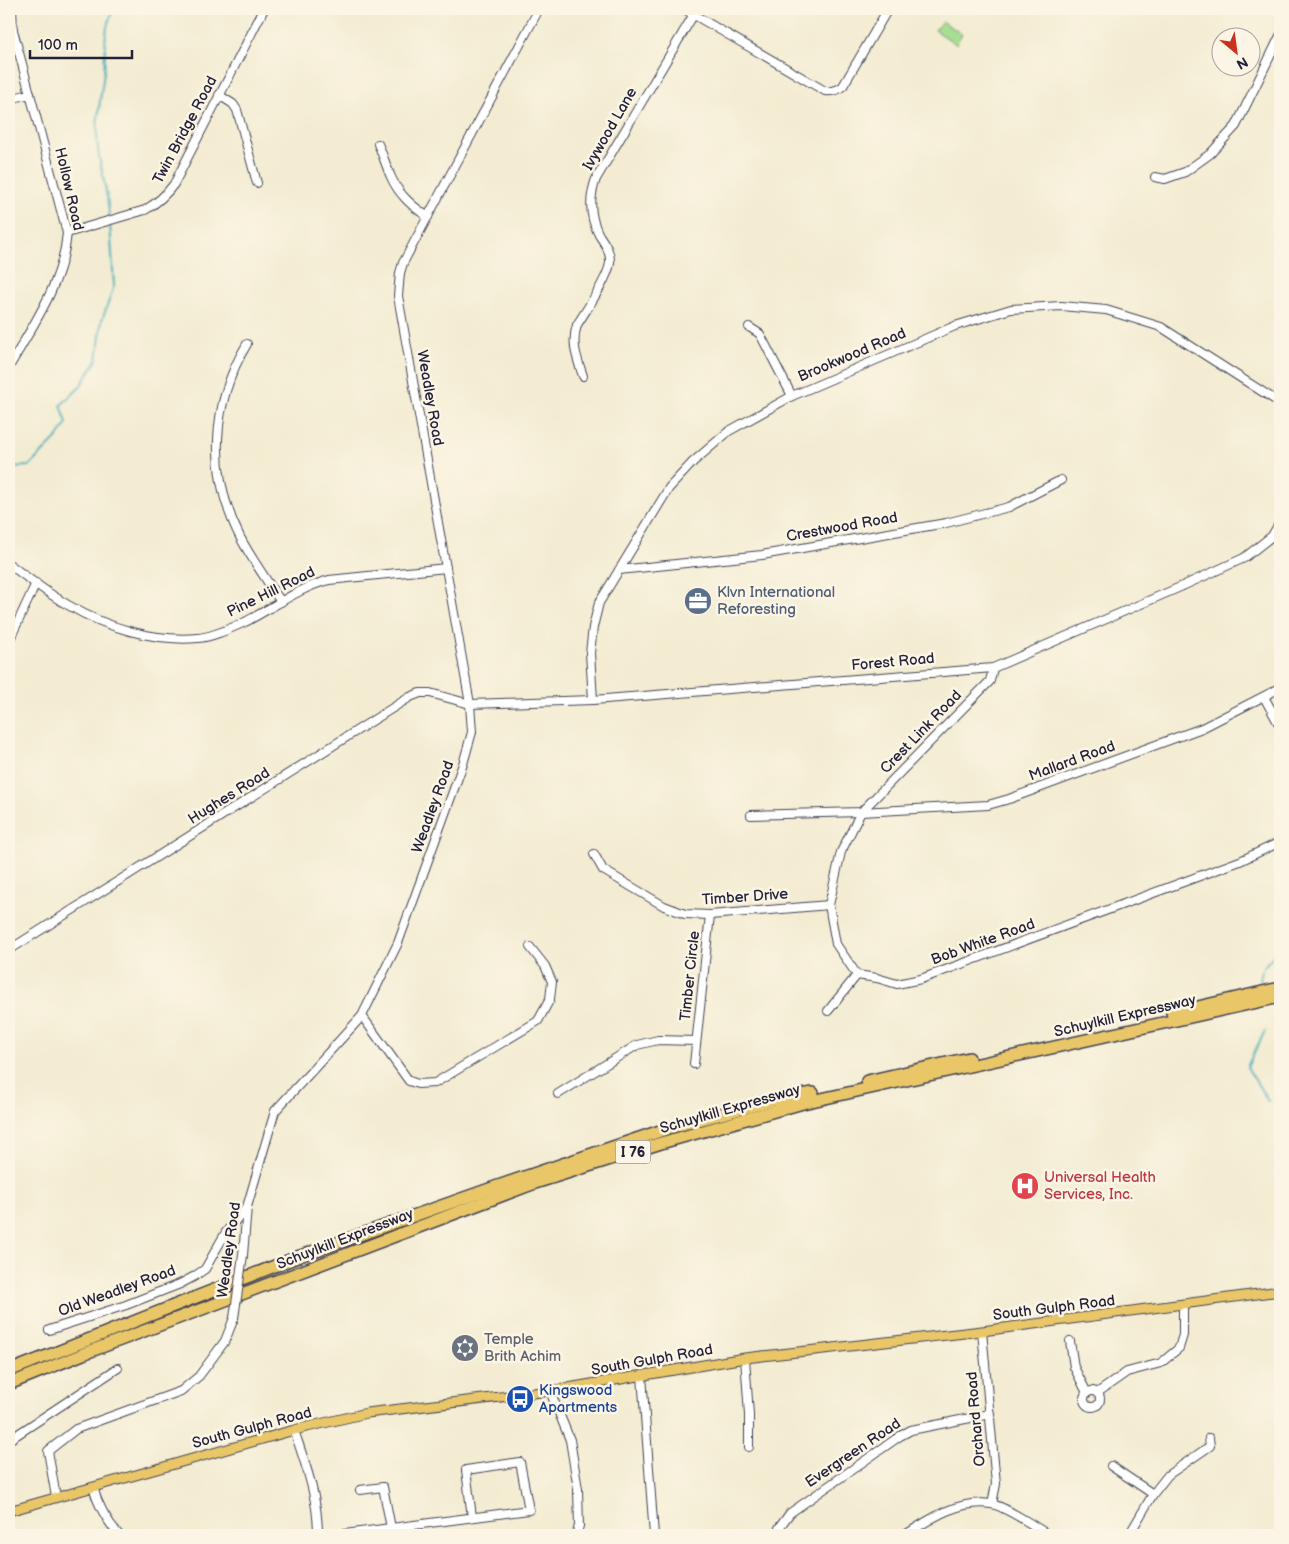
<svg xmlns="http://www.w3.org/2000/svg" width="1289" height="1544" font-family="'Balsamiq Sans',sans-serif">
<rect width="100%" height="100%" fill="#fcf5e5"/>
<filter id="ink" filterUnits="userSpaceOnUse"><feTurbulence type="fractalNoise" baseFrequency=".02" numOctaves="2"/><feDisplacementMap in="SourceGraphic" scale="10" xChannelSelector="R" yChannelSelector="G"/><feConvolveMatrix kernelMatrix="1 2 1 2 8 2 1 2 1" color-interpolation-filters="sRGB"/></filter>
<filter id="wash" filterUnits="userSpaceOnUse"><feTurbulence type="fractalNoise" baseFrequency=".0096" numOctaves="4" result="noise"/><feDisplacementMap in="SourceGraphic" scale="20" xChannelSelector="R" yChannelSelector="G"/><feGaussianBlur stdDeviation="1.12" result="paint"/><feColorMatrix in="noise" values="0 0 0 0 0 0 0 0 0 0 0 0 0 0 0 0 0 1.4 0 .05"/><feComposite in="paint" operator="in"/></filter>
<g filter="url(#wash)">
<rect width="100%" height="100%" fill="#f3ecd2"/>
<polygon fill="#a3dd8f" stroke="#628065" points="942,21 962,34 956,44 935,30"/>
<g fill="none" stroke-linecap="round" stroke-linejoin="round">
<g stroke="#3eadbb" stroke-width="2">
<path d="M109,218C109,194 101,173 98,149C95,124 101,97 104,72C106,52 102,26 115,9"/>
<polyline points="9,467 29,466 58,437 67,423 61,405 79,388 97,360 102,320 114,286 110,223"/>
<polyline points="1260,981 1262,969 1280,948"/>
<polyline points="1265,1031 1247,1067 1268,1101"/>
<polyline points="1279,1114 1280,1116"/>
</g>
</g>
</g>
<g filter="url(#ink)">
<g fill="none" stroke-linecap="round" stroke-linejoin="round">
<defs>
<g id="minor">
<path d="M684,9L825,91C832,92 837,91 843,86L888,9"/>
<polyline points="219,95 233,104 237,110 257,183"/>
<polyline points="9,99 30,94"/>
<path d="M378,144C383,155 386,166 391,177C399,195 412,206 428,217"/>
<polyline points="1155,177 1165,179 1185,172 1210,154 1236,126 1280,36"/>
<path d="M67,233L145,210C157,203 166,195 174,184L264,9"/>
<polyline points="749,327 760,334 792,396"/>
<path d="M247,344C211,404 208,474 240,537C252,560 267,580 281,602"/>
<path d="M9,367C33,325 63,283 67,233L13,30L12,9"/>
<path d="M583,376C577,358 571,344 577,325C586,310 608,279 610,263C611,252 605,244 599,235C589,216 589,198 596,179L694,14"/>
<path d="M9,564C28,578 47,593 68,605C105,627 154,642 198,638C213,637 231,628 245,622C273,608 298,588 329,580L446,568"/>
<polyline points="619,570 762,555 946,523 1009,507 1061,480"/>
<polyline points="9,641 36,583"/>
<polyline points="993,668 990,681 861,812 841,852 829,905 836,944 857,975 877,978 897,984 921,979 1240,861 1280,842"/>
<polyline points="1264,697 1280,726"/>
<polyline points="593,700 590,653 593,627 599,603 669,488 693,462 729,431 792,396 955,326 1011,309 1061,306 1106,310 1161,327 1280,403"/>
<polyline points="751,815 861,812 988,805 1009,799 1202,728 1280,688"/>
<polyline points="594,854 603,870 664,906 685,914 710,915 829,905"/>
<polyline points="9,950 410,697 420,693 430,693 470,704 593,700 993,668 1178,588 1244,558 1272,536 1280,522"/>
<polyline points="828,1011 857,975"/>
<polyline points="362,1016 409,1081 418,1084 435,1083 538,1021 550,999 552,982 545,966 530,947"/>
<polyline points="694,1064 710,915"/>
<polyline points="558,1094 637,1045 658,1040 696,1041"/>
<polyline points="243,1255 247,1207 275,1111 362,1016 398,943 463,764 472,732 470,704 398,296 400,273 403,263 539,9"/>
<polyline points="49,1330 126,1305 180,1284 195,1276 205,1269 226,1232 247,1207"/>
<polyline points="982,1331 996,1484 992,1504"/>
<polyline points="1070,1341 1074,1367 1087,1393"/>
<polyline points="745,1358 749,1415 749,1447"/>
<polyline points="642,1376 654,1535"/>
<circle cx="1092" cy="1399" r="8"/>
<polyline points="550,1391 570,1440 578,1489 579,1526 576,1535"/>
<polyline points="1097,1393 1127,1372 1161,1363 1179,1348 1183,1335 1183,1305"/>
<path d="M294,1430C306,1466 318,1497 318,1535"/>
<polyline points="9,1440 118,1368"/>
<polyline points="1111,1466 1153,1494"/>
<path d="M93,1487C98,1506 107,1521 119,1535"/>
<polyline points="360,1490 383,1487 391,1528"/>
<polyline points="56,1497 48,1451 76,1429 181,1391 199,1376 225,1341 234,1318"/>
<polyline points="337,1535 529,1510 520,1462 466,1470 472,1517"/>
<polyline points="778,1535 779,1528 790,1513 900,1436 911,1430 990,1414"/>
<path d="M905,1535C930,1519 959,1499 991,1504C1003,1505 1037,1528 1049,1535"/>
<polyline points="1129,1535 1153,1494 1168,1475 1210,1446 1209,1438"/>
</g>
<polyline id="major" points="9,1511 294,1430 367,1413 550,1391 745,1358 982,1331 1280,1291"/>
<g id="highway">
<polyline points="1172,1013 1280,988"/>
<polyline points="867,1081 969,1058"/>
<polyline points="9,1371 300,1256 495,1187 669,1128 774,1100 813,1093"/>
<polyline points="9,1384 83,1354 535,1183 661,1143 803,1103 1280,997"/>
</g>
</defs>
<use href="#minor" stroke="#414052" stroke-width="10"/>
<use href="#major" stroke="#414052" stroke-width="11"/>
<use href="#highway" stroke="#414052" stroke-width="14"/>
<use href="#minor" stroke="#fff" stroke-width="8"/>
<use href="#major" stroke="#e9c769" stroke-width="9"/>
<use href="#highway" stroke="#e9c769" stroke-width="11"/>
<defs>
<polyline id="minor-bridge" points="234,1318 243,1255"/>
</defs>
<use href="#minor-bridge" stroke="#414052" stroke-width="10" stroke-linecap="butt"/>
<use href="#minor-bridge" stroke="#fff" stroke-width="8"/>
</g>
</g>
<defs>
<symbol id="office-disc" viewBox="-11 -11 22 22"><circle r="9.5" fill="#5c6f8a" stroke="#fcf5e5"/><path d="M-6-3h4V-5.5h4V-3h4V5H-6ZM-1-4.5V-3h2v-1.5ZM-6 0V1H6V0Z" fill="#fff"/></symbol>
<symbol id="hospital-disc" viewBox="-11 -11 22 22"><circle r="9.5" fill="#e0444e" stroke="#fcf5e5"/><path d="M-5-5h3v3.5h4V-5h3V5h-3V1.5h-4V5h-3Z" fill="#fff"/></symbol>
<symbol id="synagogue-disc" viewBox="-11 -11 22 22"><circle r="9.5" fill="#6b7280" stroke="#fcf5e5"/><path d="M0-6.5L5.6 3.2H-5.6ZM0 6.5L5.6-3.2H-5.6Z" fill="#fff"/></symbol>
<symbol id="bus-disc" viewBox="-11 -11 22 22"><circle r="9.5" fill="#1a4fb4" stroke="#fcf5e5"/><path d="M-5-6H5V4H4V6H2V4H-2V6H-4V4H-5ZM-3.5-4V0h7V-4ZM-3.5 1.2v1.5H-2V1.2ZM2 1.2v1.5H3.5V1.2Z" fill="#fff"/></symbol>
</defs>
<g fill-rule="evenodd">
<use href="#office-disc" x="682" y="585" width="32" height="32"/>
<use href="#hospital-disc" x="1009" y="1170" width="32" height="32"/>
<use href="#synagogue-disc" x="449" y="1332" width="32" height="32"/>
<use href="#bus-disc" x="504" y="1383" width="32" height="32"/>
</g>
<g text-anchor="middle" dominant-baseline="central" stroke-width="5" stroke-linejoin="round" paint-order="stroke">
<rect fill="#fcf5e5" stroke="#63616e" stroke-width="1" x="615.5" y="1140.5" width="35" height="23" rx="4"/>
<g font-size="14" font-weight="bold" fill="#22223b">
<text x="633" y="1152">I 76</text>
</g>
<g font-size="15" fill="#22223b" stroke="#fcf5e5">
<text transform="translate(610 129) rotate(-60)">Ivywood Lane</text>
<text transform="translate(185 130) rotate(-62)">Twin Bridge Road</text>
<text transform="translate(69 189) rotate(77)">Hollow Road</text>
<text transform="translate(852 355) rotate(-23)">Brookwood Road</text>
<text transform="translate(430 398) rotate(80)">Weadley Road</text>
<text transform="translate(842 527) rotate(-10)">Crestwood Road</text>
<text transform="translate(271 592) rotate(-26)">Pine Hill Road</text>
<text transform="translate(893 662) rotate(-5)">Forest Road</text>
<text transform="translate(921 732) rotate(-46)">Crest Link Road</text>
<text transform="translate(1072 761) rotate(-20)">Mallard Road</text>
<text transform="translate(229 796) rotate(-32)">Hughes Road</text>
<text transform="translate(433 807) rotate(-70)">Weadley Road</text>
<text transform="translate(745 897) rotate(-4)">Timber Drive</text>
<text transform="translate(983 942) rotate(-20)">Bob White Road</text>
<text transform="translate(690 976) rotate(-84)">Timber Circle</text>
<text transform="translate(1125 1016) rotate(-13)">Schuylkill Expressway</text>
<text transform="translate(730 1109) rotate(-16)">Schuylkill Expressway</text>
<text transform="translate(345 1239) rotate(-21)">Schuylkill Expressway</text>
<text transform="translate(229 1250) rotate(-82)">Weadley Road</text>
<text transform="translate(117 1291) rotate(-20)">Old Weadley Road</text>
<text transform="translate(1054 1308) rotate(-7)">South Gulph Road</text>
<text transform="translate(652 1360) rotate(-10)">South Gulph Road</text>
<text transform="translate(976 1419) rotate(-95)">Orchard Road</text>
<text transform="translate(252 1428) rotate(-15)">South Gulph Road</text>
<text transform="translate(853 1453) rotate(-34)">Evergreen Road</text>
</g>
<g font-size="15" fill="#4e5e75" stroke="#fcf5e5" text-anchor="start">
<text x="717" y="592">Klvn International<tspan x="717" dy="17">Reforesting</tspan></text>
</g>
<g font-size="15" fill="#be3a42" stroke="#fcf5e5" text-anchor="start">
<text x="1044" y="1177">Universal Health<tspan x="1044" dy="17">Services, Inc.</tspan></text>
</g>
<g font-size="15" fill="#5b616d" stroke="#fcf5e5" text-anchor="start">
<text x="484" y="1339">Temple<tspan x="484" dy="17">Brith Achim</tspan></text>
</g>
<g font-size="15" fill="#164399" stroke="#fcf5e5" text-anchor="start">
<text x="539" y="1390">Kingswood<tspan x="539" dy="17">Apartments</tspan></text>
</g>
</g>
<rect width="1289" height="1544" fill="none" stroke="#fcf5e5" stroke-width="30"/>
<g transform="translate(1236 52) rotate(151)"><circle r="24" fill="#fcf5e5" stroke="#a5a1a1"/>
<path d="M0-4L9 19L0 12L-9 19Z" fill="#c8321e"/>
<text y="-8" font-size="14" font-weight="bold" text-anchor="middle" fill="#22223b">N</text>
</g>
<path d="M30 50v8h102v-8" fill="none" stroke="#22223b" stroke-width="2.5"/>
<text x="38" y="50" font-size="15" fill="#22223b" stroke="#fcf5e5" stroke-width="4" paint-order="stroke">100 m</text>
</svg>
